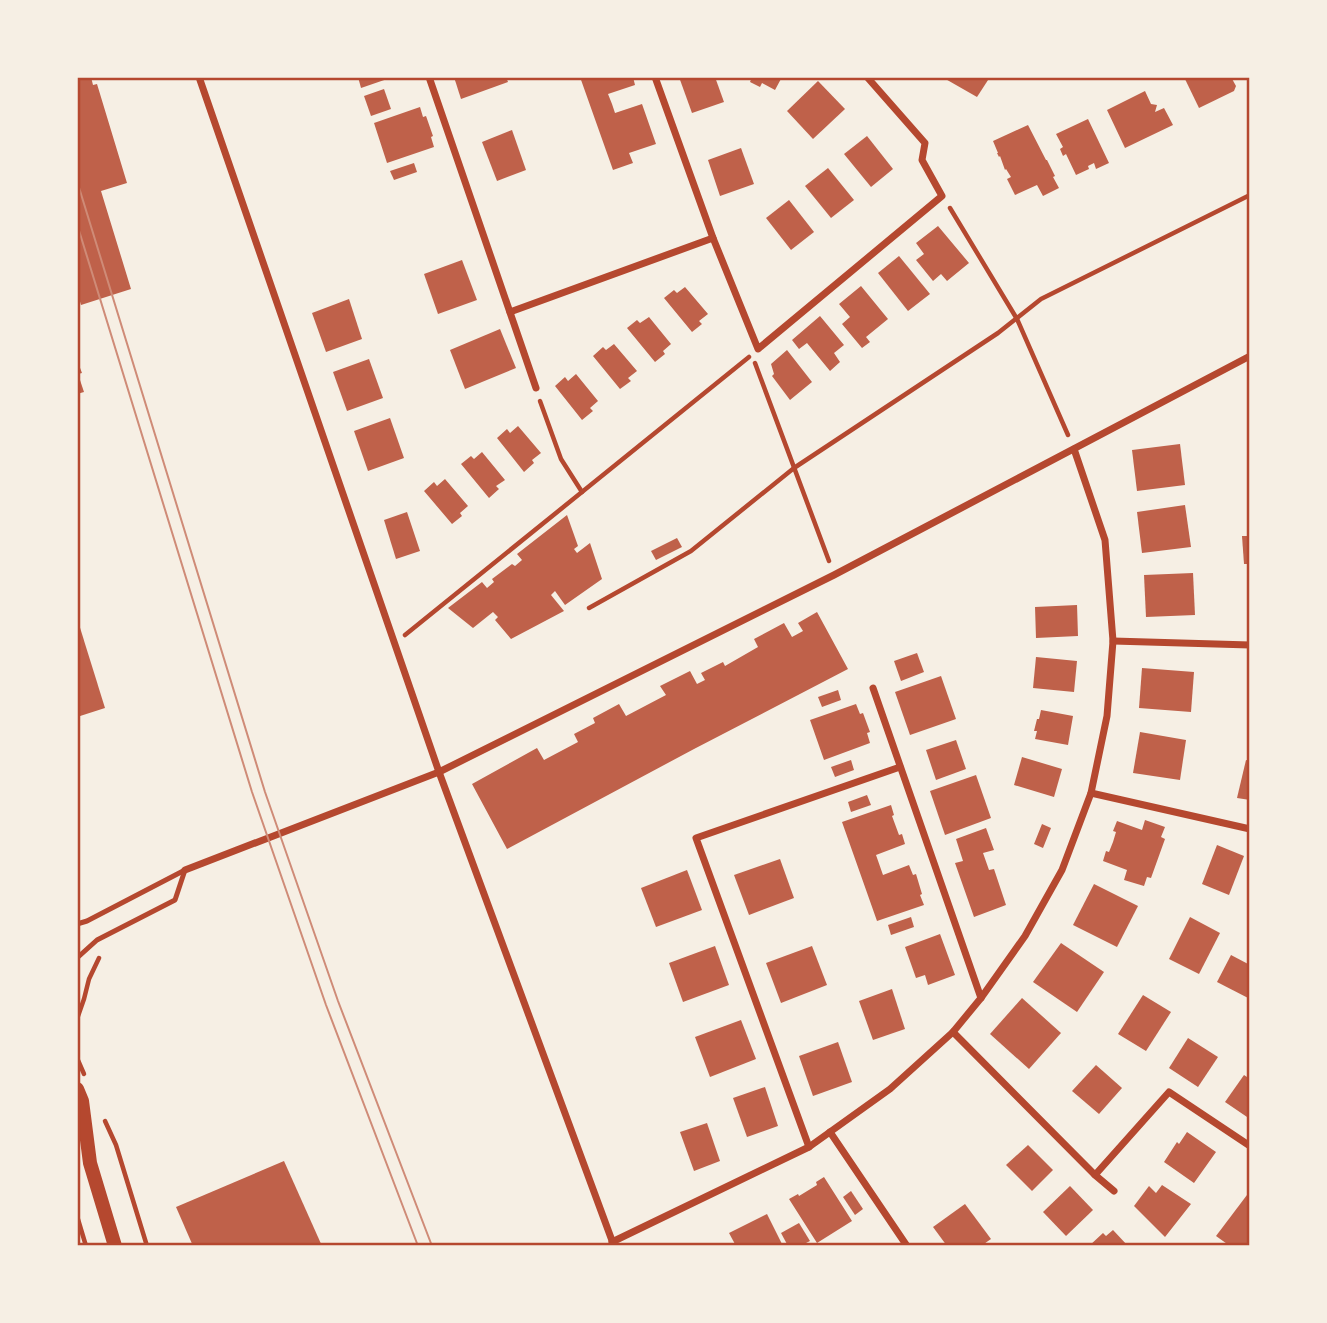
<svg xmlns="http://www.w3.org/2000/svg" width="1327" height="1323" font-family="'Asap Condensed',sans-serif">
<rect width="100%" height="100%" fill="#f6efe4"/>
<g fill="#bf614a">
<polygon points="77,77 91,77 93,85 97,84 127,183 101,191 131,289 81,305 77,291"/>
<polygon points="358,77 393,77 361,88"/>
<polygon points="454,77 506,77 508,82 461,99"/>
<polygon points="580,77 633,77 635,85 608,94 612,104 615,113 642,104 656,144 629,153 633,163 613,170"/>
<polygon points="679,77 715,77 724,102 692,113"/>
<polygon points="752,77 782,77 775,90 762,83 760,87 750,82"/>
<polygon points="942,77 990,77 977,97"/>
<polygon points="1184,77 1231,77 1236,86 1234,91 1199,108"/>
<polygon points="818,81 845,109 813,139 787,111"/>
<polygon points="384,89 391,109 371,116 364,96"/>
<polygon points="1145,91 1151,104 1157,105 1155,112 1164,108 1173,125 1125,148 1107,110"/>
<polygon points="420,107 423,117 426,116 433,136 431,137 434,147 387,163 374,123"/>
<polygon points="1088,119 1109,163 1096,169 1094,163 1088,166 1089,169 1076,175 1066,154 1063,156 1060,149 1063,147 1056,134"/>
<polygon points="1028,125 1046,160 1047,160 1055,176 1053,177 1059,188 1043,196 1037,185 1015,195 1007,179 1011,177 1006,169 1005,170 1000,156 999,157 997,153 998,153 993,141"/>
<polygon points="512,130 526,170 497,181 482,142"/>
<polygon points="867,136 893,169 871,187 844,154"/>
<polygon points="741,148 754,184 720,196 708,160"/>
<polygon points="414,163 417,172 394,180 390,171"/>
<polygon points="828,168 854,200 831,218 805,186"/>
<polygon points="789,200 814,232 791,250 766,218"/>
<polygon points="938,226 969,263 947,281 941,274 933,281 916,260 924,254 916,243"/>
<polygon points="899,256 930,294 908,311 878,273"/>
<polygon points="462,260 477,300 438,314 424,274"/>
<polygon points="861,286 888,319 866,337 870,342 862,348 842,324 850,317 839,304"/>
<polygon points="685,287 708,314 699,321 702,324 692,332 664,298 674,290 677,293"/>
<polygon points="349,299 362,339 326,352 312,313"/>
<polygon points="820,316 844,345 834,353 840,362 830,371 807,343 799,349 792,340"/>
<polygon points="649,317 671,344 663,351 665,354 655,362 627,328 637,320 640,323"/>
<polygon points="500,329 516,368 465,389 450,350"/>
<polygon points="614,344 637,371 628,378 631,381 620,389 593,356 603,347 606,350"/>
<polygon points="787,350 812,382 790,400 772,376 774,374 771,364"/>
<polygon points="369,359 383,398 347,411 333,372"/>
<polygon points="77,360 82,373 78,374 84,392 77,394"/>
<polygon points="576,374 598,401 590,408 593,411 582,420 555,386 565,377 568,381"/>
<polygon points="390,418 404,458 368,471 354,431"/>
<polygon points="518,426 541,453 532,460 534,463 524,472 497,438 507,429 510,433"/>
<polygon points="1180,444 1185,485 1137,491 1132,450"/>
<polygon points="482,452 505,480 496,486 499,489 489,498 461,464 471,456 474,459"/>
<polygon points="445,479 468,506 460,513 462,516 452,524 424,491 434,482 437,486"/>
<polygon points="1185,505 1191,547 1142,553 1137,512"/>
<polygon points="407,512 420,551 396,559 384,520"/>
<polygon points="567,515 578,546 574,549 577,553 590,543 602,579 565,605 555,591 551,595 564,611 511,639 495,620 498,617 493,612 473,628 448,608 482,582 487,588 494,582 492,579 512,564 515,566 522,560 517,554"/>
<polygon points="1242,536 1250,536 1250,564 1244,564"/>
<polygon points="677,538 682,547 656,560 651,551"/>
<polygon points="1193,573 1195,615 1146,617 1144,575"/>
<polygon points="1077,605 1078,636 1036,638 1035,607"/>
<polygon points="817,612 848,669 694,749 507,849 472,784 537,748 544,760 578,742 574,734 595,723 593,718 619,704 626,716 666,695 660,686 690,671 697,684 705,680 701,673 723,662 725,666 758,647 754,639 784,623 792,637 803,631 798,623"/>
<polygon points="77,618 105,708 77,717"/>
<polygon points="917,653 924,672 901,681 894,661"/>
<polygon points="1036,657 1077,661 1074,692 1033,688"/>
<polygon points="1142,668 1194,672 1191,712 1139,708"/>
<polygon points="941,676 956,719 910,735 895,692"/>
<polygon points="838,690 841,700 822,707 818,697"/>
<polygon points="856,704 860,714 863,713 870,732 867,733 870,743 824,760 810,720"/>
<polygon points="1041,710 1073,716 1068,745 1035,739 1037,731 1034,731 1037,719 1039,719"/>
<polygon points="1140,732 1186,740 1180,780 1133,773"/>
<polygon points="956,740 966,769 936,780 926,750"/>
<polygon points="1022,757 1062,769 1054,797 1014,785"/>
<polygon points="851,760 854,770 835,777 831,767"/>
<polygon points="1246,760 1250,761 1250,800 1237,798"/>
<polygon points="976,775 991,818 945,835 930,791"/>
<polygon points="867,795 871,805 851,812 848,802"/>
<polygon points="891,805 894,815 892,816 899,835 902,834 905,844 876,855 883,875 909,865 913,875 916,874 922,894 920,895 924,905 877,921 842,822"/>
<polygon points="1145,820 1165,827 1161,837 1165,839 1151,878 1147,877 1144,886 1124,880 1127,870 1103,861 1106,851 1109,852 1113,842 1116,832 1113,831 1117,821 1142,830"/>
<polygon points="1042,824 1051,828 1043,848 1034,844"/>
<polygon points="986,828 994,850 983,853 989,870 994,869 1006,905 974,917 955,863 963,861 956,839"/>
<polygon points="1217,845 1244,856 1229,895 1202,884"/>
<polygon points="780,859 794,898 749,915 734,875"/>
<polygon points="687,870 702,910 656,927 641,888"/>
<polygon points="1094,884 1138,906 1117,947 1073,925"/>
<polygon points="911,917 914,927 891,935 888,925"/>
<polygon points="1190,917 1220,933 1199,974 1169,959"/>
<polygon points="940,934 955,975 928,985 925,975 916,978 905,947"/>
<polygon points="1061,943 1104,972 1077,1012 1033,982"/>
<polygon points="715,946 729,985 683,1002 669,963"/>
<polygon points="812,946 827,985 781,1003 766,963"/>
<polygon points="1231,955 1250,965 1250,999 1217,982"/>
<polygon points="892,989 905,1029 873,1040 859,1001"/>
<polygon points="1143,995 1171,1012 1146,1051 1118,1034"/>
<polygon points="1022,998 1061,1033 1029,1069 990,1034"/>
<polygon points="741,1020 756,1059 710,1077 695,1037"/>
<polygon points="1188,1038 1218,1057 1198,1087 1169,1068"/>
<polygon points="838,1042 852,1082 813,1096 799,1056"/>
<polygon points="1096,1065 1122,1088 1099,1114 1072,1091"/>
<polygon points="1244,1075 1250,1079 1250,1119 1225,1102"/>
<polygon points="765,1087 778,1126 747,1137 733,1098"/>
<polygon points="707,1123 720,1161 694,1171 680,1132"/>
<polygon points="1187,1132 1216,1152 1194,1183 1164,1162 1177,1142 1179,1144"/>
<polygon points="1028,1145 1053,1170 1032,1191 1006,1165"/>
<polygon points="284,1161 322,1246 193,1246 176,1207"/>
<polygon points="824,1177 852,1221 817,1243 789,1199 798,1194 799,1196 817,1185 816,1182"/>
<polygon points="1162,1185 1191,1204 1165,1237 1134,1206 1149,1186 1156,1193"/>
<polygon points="1070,1186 1093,1210 1066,1236 1043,1212"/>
<polygon points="851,1191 863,1209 855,1215 843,1197"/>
<polygon points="1250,1191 1250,1246 1230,1246 1216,1236"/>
<polygon points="965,1204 991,1239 981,1246 947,1246 933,1227"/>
<polygon points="767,1214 783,1246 736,1246 729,1233"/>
<polygon points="799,1223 810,1241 800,1246 788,1246 781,1233"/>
<polygon points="1113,1230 1128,1246 1089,1246 1103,1233 1106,1236"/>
</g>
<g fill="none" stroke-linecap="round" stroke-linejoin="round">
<g stroke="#b5482f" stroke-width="4.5">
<polyline points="950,208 1017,319 1068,435"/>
<polyline points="755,363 829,561"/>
<polyline points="540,401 561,459 582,492"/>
<polyline points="589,608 691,551 794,468 998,333 1041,299 1250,195"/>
<polyline points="405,635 749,357"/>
<polyline points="77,1019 84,999 89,979 99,958"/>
<polyline points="77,1058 84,1074"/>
<polyline points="105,1121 116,1145 147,1246"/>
<polyline points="77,1216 86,1246"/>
</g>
<g stroke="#b5482f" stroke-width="5">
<polyline points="77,924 87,921 185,870"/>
<polyline points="77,958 97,940 175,900 185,870"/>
</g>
<g stroke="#b5482f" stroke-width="7">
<polyline points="199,77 439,772 614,1246"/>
<polyline points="429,77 536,388"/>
<polyline points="655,77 713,238 758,349 942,196 922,160 925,143 867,77"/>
<polyline points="510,312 713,238"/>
<polyline points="1113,641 1250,645"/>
<polyline points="873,688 981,998"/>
<polyline points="1091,793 1250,829"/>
<polyline points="185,870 439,772 834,575 1250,356"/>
<polyline points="953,1032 1095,1175 1114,1191"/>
<polyline points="830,1132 907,1246"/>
<polyline points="809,1147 696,838 900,767"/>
<polyline points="1095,1175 1169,1092 1250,1146"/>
<polyline points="612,1242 809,1147 890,1089 953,1032 981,998 1025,936 1062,870 1091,793 1107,716 1113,641 1105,540 1074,449"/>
</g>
<polyline stroke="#b5482f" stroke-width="14" points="77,1089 82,1101 90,1163 115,1246"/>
<g stroke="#cf8b77" stroke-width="2">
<polyline points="77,181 265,792 338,1001 432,1246"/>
<polyline points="77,224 252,792 326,1005 418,1246"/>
</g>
</g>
<rect width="1327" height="1323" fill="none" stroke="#f6efe4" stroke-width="158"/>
<rect x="79" y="79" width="1169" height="1165" fill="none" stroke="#b5482f" stroke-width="2.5"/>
</svg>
